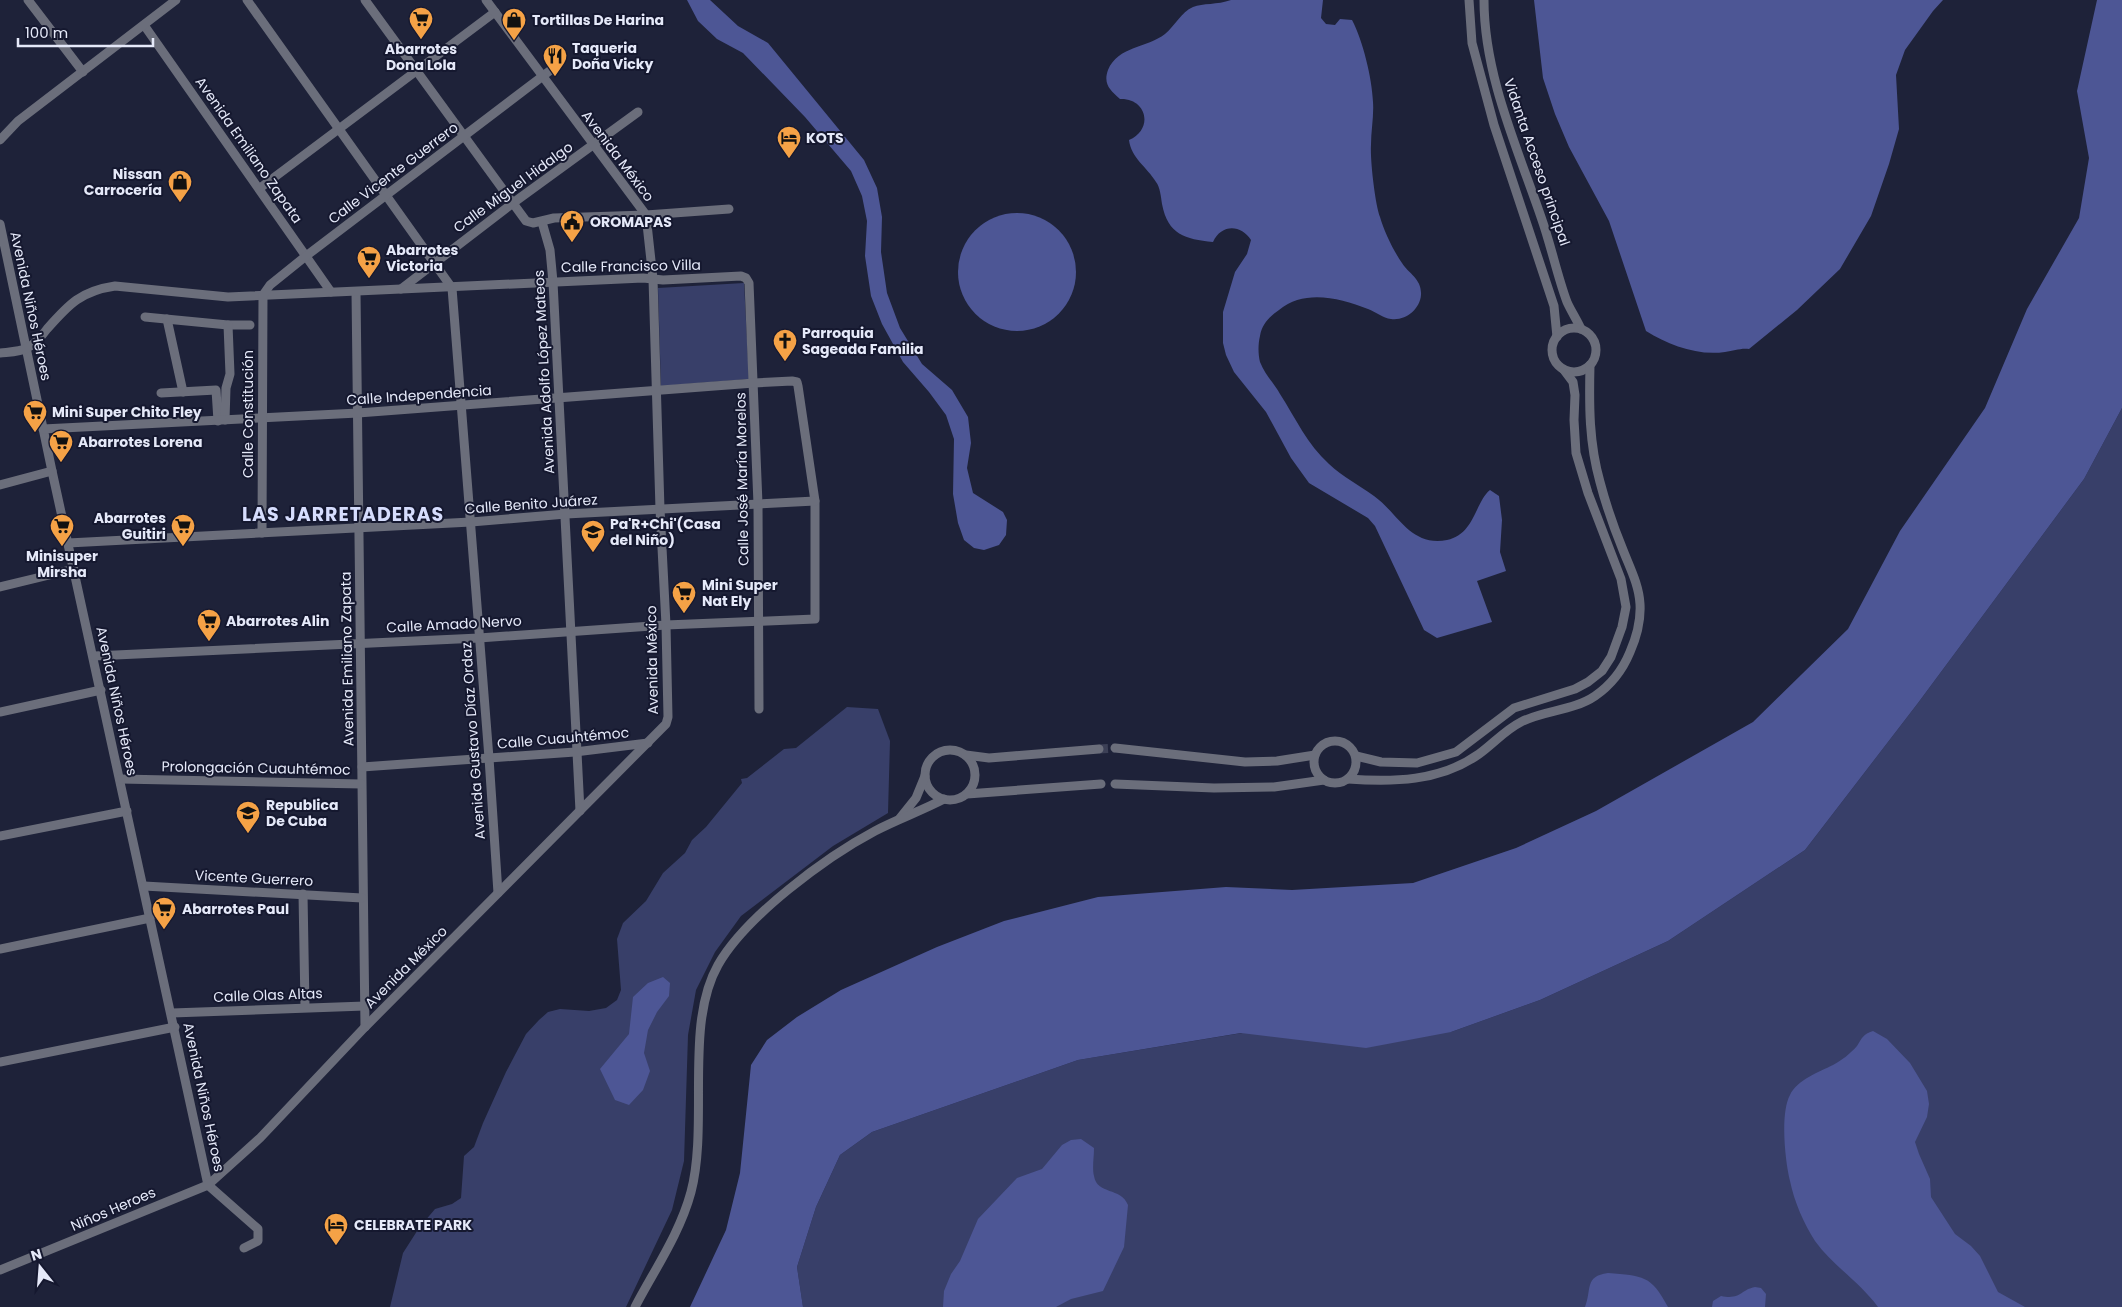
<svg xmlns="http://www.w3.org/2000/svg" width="2122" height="1307" font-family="Poppins,sans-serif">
<rect width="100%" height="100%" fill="#1e2239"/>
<g fill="#383f69">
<polygon points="744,283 749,379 661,386 658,288"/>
<polygon points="2122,408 2122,1307 803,1307 797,1267 816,1207 840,1155 872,1132 1078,1060 1242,1033 1451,1032 1540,1000 1668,941 1805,850 1918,703 2084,479"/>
<polygon points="847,707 878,709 890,741 888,813 833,846 741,916 715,952 696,990 688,1035 684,1161 672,1210 626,1307 390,1307 403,1253 419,1228 435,1209 452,1204 461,1198 464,1156 474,1147 483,1123 506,1072 526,1034 539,1020 548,1012 560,1009 589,1011 606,1008 617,1000 621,990 617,939 623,923 646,901 663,873 685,853 692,840 706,827 742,783 741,779 747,778 784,749 796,748"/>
</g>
<g fill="#4d5695">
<polygon points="687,0 710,0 738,26 768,43 864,160 877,188 882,217 881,252 887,293 900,328 922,364 952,390 968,417 971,443 967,468 973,493 1003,512 1007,520 1006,535 999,545 984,550 974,548 964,540 958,523 953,494 954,439 946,415 929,392 903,362 882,324 871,296 865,256 867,221 862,196 851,171 805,117 743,53 717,39 698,21"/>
<path d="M1231,0H1323L1321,18L1326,24L1335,25L1340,19L1352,20C1363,41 1372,78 1373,102C1374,116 1371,131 1371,145C1370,159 1375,204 1380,217C1384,231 1393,250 1402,263C1409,274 1422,279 1421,295C1420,309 1406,321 1391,319C1383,318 1376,312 1368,309C1339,298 1305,289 1279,310C1269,317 1262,324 1260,336C1258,344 1258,354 1260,362C1265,375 1274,383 1280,394C1296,419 1307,444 1329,464C1343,477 1359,485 1374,496C1398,513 1410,547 1447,540C1475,534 1475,502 1490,490L1499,496L1502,520L1500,552L1506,571L1477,581L1492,622L1437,638L1424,630L1375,526L1368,518L1309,483L1291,458L1266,412L1234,372L1226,355L1223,343V312L1235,272L1247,254L1251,240C1241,224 1221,224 1213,242C1185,239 1168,235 1162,204C1161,197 1160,187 1156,182C1147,167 1131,158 1129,140C1154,129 1147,98 1120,99C1110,90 1103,84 1108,70C1118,46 1147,48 1165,34C1175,26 1181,12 1193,7C1203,3 1217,5 1231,0Z"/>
<path d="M1534,0H1943L1933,11L1905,50L1896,75L1899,129L1889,164L1871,216L1840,269L1797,310L1749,349C1740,348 1734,351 1725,352C1697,356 1669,345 1646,331L1609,221L1569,147L1555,114L1543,78Z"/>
<polygon points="2097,0 2122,0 2122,408 2084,479 1918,703 1805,850 1668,941 1540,1000 1451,1032 1366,1048 1241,1033 1078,1060 872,1132 840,1155 816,1207 797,1267 803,1307 690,1307 726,1230 740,1173 751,1065 767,1040 797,1017 841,990 937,947 1004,921 1098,897 1226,887 1292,890 1413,883 1516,848 1596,811 1753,722 1848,629 1900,531 1985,408 2027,309 2079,218 2089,158 2077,91"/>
<circle cx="1017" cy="272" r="59"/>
<polygon points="663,977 670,983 669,996 657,1012 648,1030 644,1053 650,1071 643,1090 629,1105 615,1100 600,1069 629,1034 633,997 648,983"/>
<path d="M1873,1031L1887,1039L1910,1063L1927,1091L1929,1104L1927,1117L1915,1142L1919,1154L1930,1179L1931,1197L1955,1234L1971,1246L1980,1256L1998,1292L2025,1307H1878C1860,1282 1833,1266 1815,1241C1804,1224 1794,1201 1790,1181C1785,1161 1780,1113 1790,1095C1797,1080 1819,1072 1833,1065C1841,1061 1851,1053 1857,1046C1862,1038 1863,1034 1873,1031Z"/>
<path d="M1081,1139L1094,1148C1094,1157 1092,1168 1094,1176C1097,1195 1121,1187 1128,1205L1124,1247L1103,1291L1071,1299L1056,1307H943L944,1291L951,1274L960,1261L978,1219L1017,1178L1042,1169L1062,1145L1071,1140Z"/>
<path d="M1608,1273C1643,1276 1651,1275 1668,1307H1585C1592,1290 1584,1276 1608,1273Z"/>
<path d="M1755,1287L1761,1288L1766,1294L1765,1307H1712L1713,1301L1721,1296C1741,1300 1740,1290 1755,1287Z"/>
</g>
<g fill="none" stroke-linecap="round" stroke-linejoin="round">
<polyline stroke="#3c4056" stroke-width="9" stroke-dasharray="9 4.5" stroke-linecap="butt" points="1099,749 1115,748"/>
<g stroke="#6b6e7b" stroke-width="9">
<polyline points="28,0 83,72"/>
<polyline points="247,0 452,288 489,758 498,893"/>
<polyline points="365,0 526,221 533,223 554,218 646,215 729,209"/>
<polyline points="1469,0 1472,43 1494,125 1554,306 1557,337"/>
<path d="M1484,0C1484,75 1517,147 1541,217C1551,245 1557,275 1567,302C1571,311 1577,320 1581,329"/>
<polyline points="144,25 331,292"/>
<polyline points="0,140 18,121 176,0"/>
<polyline points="260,188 495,12"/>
<polyline points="542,222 550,250 553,282 580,811"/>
<polyline points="0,224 52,471 208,1185 258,1229 258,1241 244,1248"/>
<polyline points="401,289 513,203 638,112"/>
<polyline points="356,292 365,1027"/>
<polyline points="145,317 228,325 250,325"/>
<polyline points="167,319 183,392"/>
<circle cx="1574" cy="350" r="22"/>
<path d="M0,353C8,352 20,352 27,348C35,344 42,336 47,329C69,304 81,291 115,286L228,297L643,278L663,280L741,276L746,278L749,283L758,504L759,709"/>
<polyline points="161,393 216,390 218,421"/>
<polyline points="225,420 226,388 230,374 228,325"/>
<polyline points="43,429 358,413 754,383 792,381 797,382 798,386 815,501 815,619 666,625 479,638 94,656"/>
<polyline points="0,485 52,471"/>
<polyline points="262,533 263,295 270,285 306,256 560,63"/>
<polyline points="68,543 471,522 566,514 815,501"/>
<polyline points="0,587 74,569"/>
<polyline points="0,712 101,690"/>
<circle cx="1335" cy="762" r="21"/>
<polyline points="1115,748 1245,762 1277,761 1315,755"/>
<circle cx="950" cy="775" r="25"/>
<polyline points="966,755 989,758 1099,749"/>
<polyline points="1356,756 1381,762 1417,763 1456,752 1514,708 1575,689 1588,682 1602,671 1611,657 1622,627 1626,607 1621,579 1588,493 1576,453 1574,420 1575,395 1573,382 1564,370"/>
<polyline points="362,767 575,752 648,743"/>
<polyline points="120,779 361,784"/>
<path d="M1348,779C1392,782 1440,782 1479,754C1493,744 1505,730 1521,722C1544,710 1573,711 1595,696C1611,685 1623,669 1630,652C1637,636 1641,621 1640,604C1639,585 1630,568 1623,550C1614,528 1606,505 1600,482C1589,443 1589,406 1590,365"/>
<polyline points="1115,784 1214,788 1274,787 1324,780"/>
<polyline points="967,794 1101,784"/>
<polyline points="900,818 916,798 925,776"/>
<polyline points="0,836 127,811"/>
<polyline points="144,886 362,898"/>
<polyline points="303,894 305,1007"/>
<polyline points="0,949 150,918"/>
<polyline points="172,1013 365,1006"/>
<polyline points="0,1062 175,1027"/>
<polyline points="0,1270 208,1185 260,1138 365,1027 666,724 668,717 666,625 660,509 653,279 646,215 486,0"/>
<path d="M635,1307C655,1269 680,1233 691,1192C709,1123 684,1025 718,965C746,916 826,857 875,831C898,819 921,811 944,799"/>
</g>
</g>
<defs>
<symbol id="supermarket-pin" viewBox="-11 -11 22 30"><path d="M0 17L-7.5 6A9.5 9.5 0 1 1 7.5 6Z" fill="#f5a246" stroke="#15182f"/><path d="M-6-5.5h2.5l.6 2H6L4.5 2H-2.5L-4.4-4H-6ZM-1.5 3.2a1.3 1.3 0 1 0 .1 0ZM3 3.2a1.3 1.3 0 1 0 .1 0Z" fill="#111"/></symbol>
<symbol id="shop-pin" viewBox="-11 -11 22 30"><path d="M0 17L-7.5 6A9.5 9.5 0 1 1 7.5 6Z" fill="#f5a246" stroke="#15182f"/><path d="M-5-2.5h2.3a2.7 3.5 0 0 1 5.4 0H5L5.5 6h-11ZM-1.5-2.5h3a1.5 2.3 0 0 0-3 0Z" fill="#111"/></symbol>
<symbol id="restaurant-pin" viewBox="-11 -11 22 30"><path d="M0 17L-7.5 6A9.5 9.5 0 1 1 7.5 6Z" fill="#f5a246" stroke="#15182f"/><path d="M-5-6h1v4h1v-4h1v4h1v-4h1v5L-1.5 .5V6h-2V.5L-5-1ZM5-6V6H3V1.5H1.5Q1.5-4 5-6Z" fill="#111"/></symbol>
<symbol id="hotel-pin" viewBox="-11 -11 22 30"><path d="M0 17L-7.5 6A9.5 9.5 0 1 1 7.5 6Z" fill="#f5a246" stroke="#15182f"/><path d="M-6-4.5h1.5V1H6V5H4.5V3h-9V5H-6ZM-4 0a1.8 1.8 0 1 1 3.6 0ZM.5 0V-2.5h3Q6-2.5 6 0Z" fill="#111"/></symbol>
<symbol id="civic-pin" viewBox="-11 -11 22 30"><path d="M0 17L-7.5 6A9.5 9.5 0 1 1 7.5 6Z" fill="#f5a246" stroke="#15182f"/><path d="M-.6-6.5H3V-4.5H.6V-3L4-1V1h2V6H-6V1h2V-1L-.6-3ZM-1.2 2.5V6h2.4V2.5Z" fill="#111"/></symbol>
<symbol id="church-pin" viewBox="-11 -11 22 30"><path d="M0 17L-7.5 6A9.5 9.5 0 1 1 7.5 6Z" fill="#f5a246" stroke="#15182f"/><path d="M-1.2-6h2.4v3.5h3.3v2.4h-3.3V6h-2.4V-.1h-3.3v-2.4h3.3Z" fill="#111"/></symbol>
<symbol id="school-pin" viewBox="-11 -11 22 30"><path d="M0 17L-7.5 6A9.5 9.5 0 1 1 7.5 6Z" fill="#f5a246" stroke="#15182f"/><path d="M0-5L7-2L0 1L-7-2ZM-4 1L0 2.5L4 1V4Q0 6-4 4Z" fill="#111"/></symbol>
</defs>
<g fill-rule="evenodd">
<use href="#supermarket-pin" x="407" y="5" width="28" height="38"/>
<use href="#shop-pin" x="500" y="6" width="28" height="38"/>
<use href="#restaurant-pin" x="541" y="42" width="28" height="38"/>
<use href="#hotel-pin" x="775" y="124" width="28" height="38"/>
<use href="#shop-pin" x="166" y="168" width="28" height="38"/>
<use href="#civic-pin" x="558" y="208" width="28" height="38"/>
<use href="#supermarket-pin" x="355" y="244" width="28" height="38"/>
<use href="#church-pin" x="771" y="327" width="28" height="38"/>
<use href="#supermarket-pin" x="21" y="398" width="28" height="38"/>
<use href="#supermarket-pin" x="47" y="428" width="28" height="38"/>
<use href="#supermarket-pin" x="48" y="512" width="28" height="38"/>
<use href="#supermarket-pin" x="169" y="512" width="28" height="38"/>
<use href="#school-pin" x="579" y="518" width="28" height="38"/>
<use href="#supermarket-pin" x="670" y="579" width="28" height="38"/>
<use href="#supermarket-pin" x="195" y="607" width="28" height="38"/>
<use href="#school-pin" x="234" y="799" width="28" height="38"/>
<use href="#supermarket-pin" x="150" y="895" width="28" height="38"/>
<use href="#hotel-pin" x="322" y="1211" width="28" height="38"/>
</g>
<g text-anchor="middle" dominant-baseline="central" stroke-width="4" stroke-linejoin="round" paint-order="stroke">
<g font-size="14" font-weight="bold" fill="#e5e9f9" stroke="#15182f" text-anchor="start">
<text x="532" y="20">Tortillas De Harina</text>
<text x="572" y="48">Taqueria<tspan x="572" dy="16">Doña Vicky</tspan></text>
<text x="421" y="49" text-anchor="middle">Abarrotes<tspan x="421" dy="16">Dona Lola</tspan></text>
<text x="806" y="138">KOTS</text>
<text x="162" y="174" text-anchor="end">Nissan<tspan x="162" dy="16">Carrocería</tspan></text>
<text x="590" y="222">OROMAPAS</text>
<text x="386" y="250">Abarrotes<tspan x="386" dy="16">Victoria</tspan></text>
<text x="802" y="333">Parroquia<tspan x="802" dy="16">Sageada Familia</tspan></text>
<text x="52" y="412">Mini Super Chito Fley</text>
<text x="78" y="442">Abarrotes Lorena</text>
<text x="166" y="518" text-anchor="end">Abarrotes<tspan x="166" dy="16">Guitiri</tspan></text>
<text x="610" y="524">Pa'R+Chi'(Casa<tspan x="610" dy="16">del Niño)</tspan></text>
<text x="62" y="556" text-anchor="middle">Minisuper<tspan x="62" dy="16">Mirsha</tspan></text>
<text x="702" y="585">Mini Super<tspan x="702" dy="16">Nat Ely</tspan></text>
<text x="226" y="621">Abarrotes Alin</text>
<text x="266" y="805">Republica<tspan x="266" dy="16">De Cuba</tspan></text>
<text x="182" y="909">Abarrotes Paul</text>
<text x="354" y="1225">CELEBRATE PARK</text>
</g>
<g font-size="14" fill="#e5e9f9" stroke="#15182f">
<text transform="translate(249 150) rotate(55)">Avenida Emiliano Zapata</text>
<text transform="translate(618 156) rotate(53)">Avenida México</text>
<text transform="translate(1537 162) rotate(71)">Vidanta Acceso principal</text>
<text transform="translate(393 173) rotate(-37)">Calle Vicente Guerrero</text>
<text transform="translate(513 187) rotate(-36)">Calle Miguel Hidalgo</text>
<text transform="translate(631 266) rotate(-1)">Calle Francisco Villa</text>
<text transform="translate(31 306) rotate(78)">Avenida Niños Héroes</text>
<text transform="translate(544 372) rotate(-93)">Avenida Adolfo López Mateos</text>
<text transform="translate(419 395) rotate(-4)">Calle Independencia</text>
<text transform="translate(248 414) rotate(-90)">Calle Constitución</text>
<text transform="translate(742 479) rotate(-91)">Calle José María Morelos</text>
<text transform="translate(531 504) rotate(-4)">Calle Benito Juárez</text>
<text transform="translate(454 624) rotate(-3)">Calle Amado Nervo</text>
<text transform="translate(347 659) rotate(-91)">Avenida Emiliano Zapata</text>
<text transform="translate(652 660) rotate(-91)">Avenida México</text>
<text transform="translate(117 701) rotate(78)">Avenida Niños Héroes</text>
<text transform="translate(563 738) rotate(-5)">Calle Cuauhtémoc</text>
<text transform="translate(473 741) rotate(-94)">Avenida Gustavo Díaz Ordaz</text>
<text transform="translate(256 768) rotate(1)">Prolongación Cuauhtémoc</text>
<text transform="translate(254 878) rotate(3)">Vicente Guerrero</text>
<text transform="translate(406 967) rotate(-45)">Avenida México</text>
<text transform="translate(268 995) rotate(-2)">Calle Olas Altas</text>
<text transform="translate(204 1097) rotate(78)">Avenida Niños Héroes</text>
<text transform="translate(113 1209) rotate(-23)">Niños Heroes</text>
</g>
<g font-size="19" font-weight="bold" letter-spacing="1" fill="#d6ddfd" stroke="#15182f">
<text x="343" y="514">LAS JARRETADERAS</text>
</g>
</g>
<g transform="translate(40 1267) rotate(343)" stroke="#15182f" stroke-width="4" paint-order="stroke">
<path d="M0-4L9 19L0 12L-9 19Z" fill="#e5e9f9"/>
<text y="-8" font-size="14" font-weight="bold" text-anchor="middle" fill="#e5e9f9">N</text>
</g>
<path d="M18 38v8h135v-8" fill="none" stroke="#e5e9f9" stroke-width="2.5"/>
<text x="25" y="38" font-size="15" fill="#e5e9f9" stroke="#15182f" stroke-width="4" paint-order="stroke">100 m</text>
</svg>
